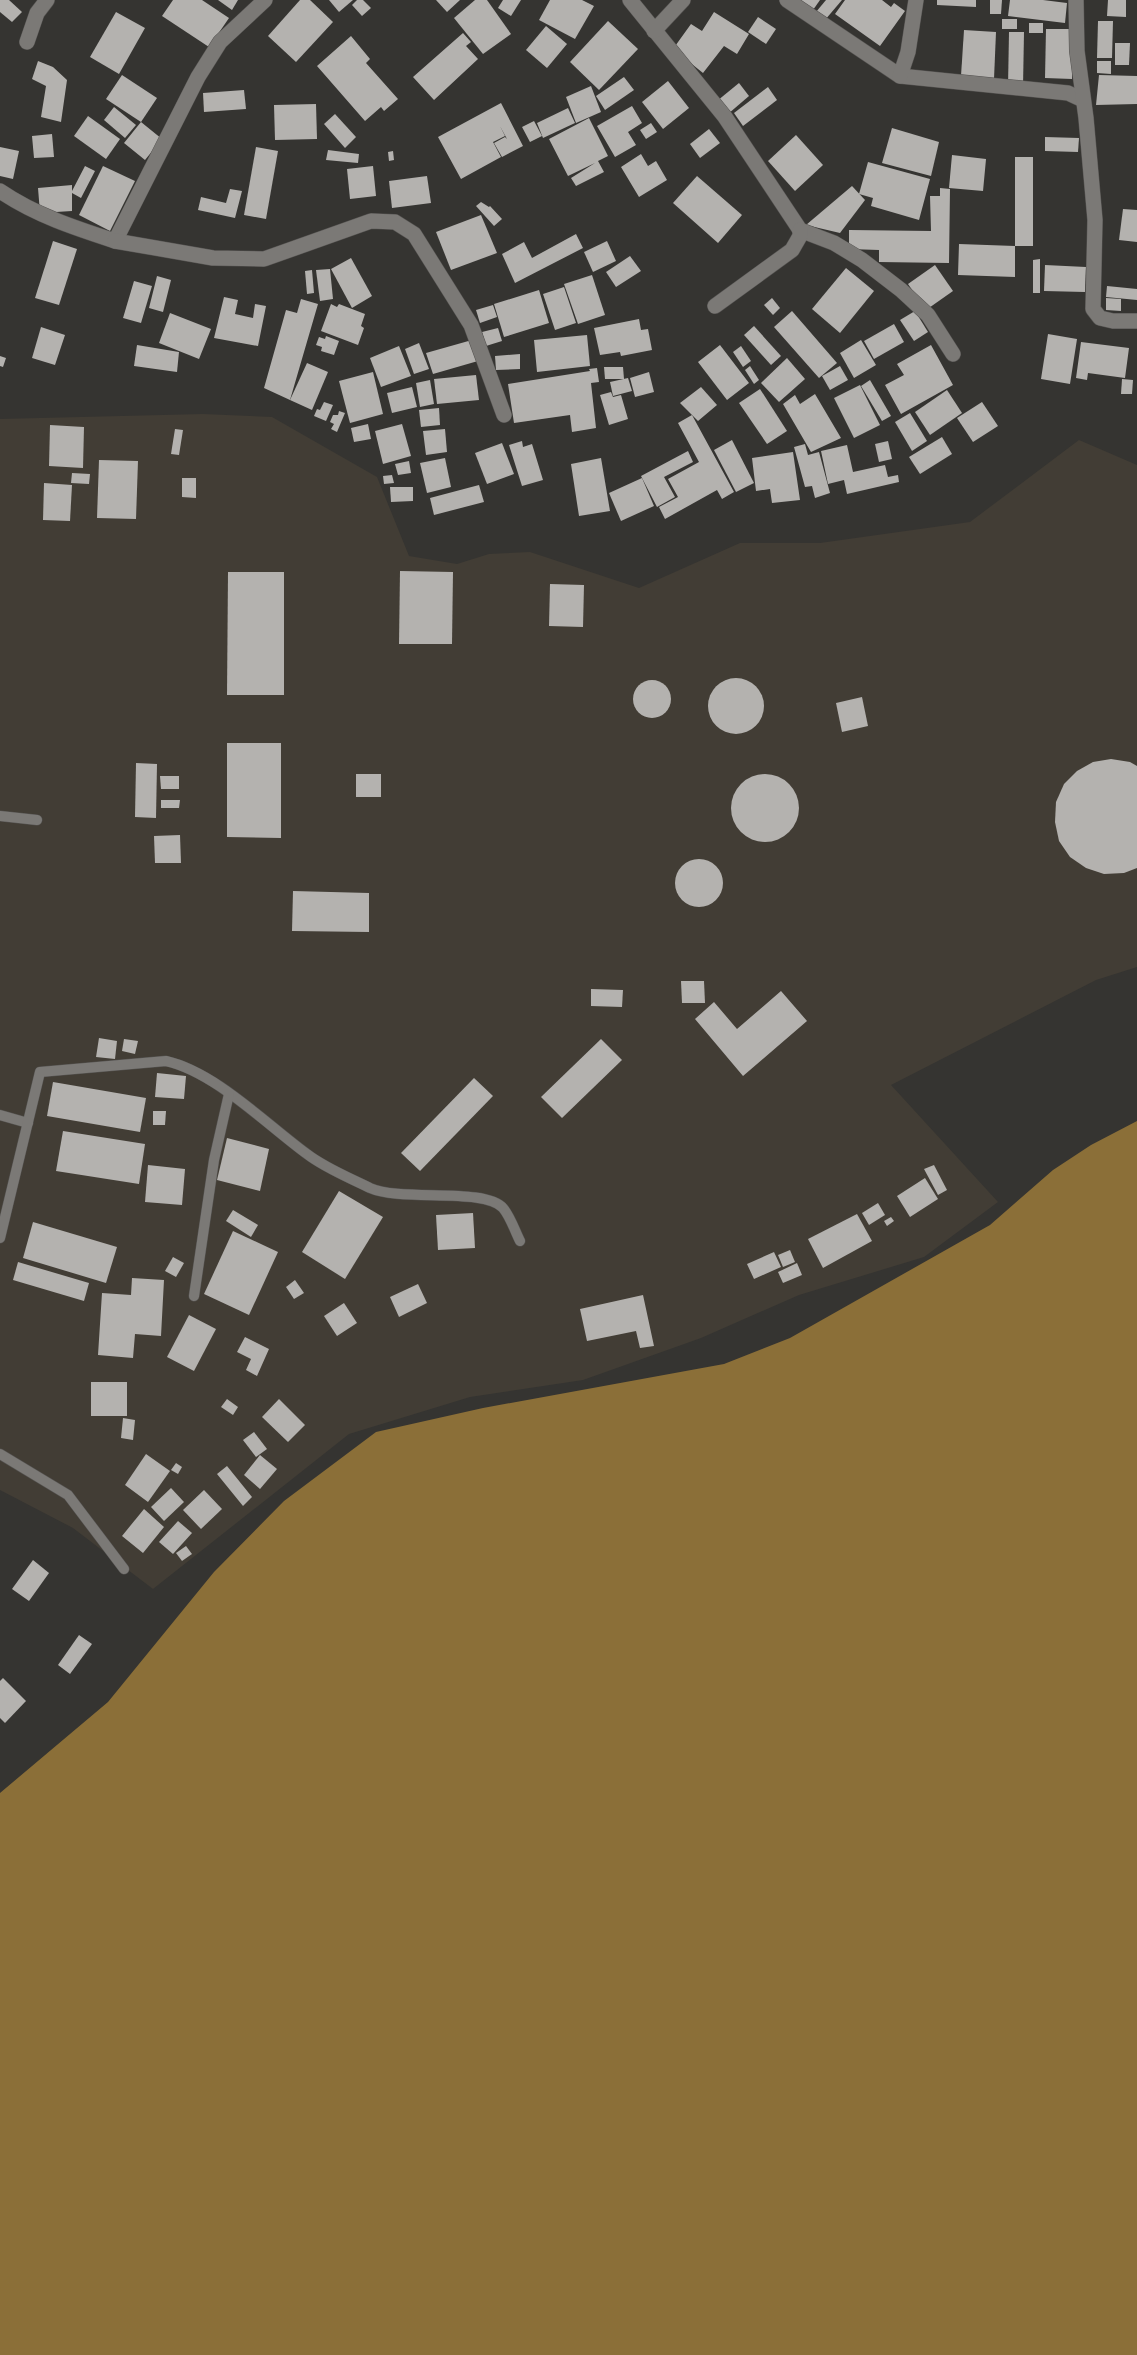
<svg xmlns="http://www.w3.org/2000/svg" width="1137" height="2355" font-family="'Open Sans',sans-serif">
<rect width="100%" height="100%" fill="#353431"/>
<polygon fill="#423d35" points="203,414 272,417 377,477 409,556 457,564 489,554 530,552 639,588 740,543 820,543 970,522 1079,440 1137,465 1137,967 1096,980 891,1085 998,1202 924,1257 799,1295 701,1338 583,1380 470,1397 349,1434 153,1589 73,1528 0,1490 0,419"/>
<polygon fill="#8b6f38" points="1137,1121 1137,2355 0,2355 0,1793 108,1702 214,1572 284,1501 376,1432 483,1408 724,1364 790,1338 990,1225 1053,1170 1091,1145"/>
<g fill="#b4b2af">
<polygon points="0,0 9,0 22,12 12,22 0,12"/>
<polygon points="173,0 202,0 229,18 209,47 162,16"/>
<polygon points="218,0 238,0 232,10"/>
<polygon points="300,0 310,0 333,22 296,62 268,36"/>
<polygon points="329,0 353,0 339,12"/>
<polygon points="357,0 363,0 371,8 362,16 352,5"/>
<polygon points="436,0 460,0 447,12"/>
<polygon points="475,0 487,0 511,34 483,54 454,18"/>
<polygon points="503,0 521,0 511,16 498,8"/>
<polygon points="550,0 582,0 594,6 575,39 539,20"/>
<polygon points="798,0 820,0 813,10"/>
<polygon points="826,0 842,0 825,20 816,12"/>
<polygon points="845,0 882,0 891,7 894,3 905,11 880,46 835,14"/>
<polygon points="937,0 976,0 976,7 937,5"/>
<polygon points="990,0 1002,0 1001,14 990,14"/>
<polygon points="1010,0 1043,0 1067,3 1065,23 1008,16"/>
<polygon points="1108,0 1126,0 1126,17 1107,16"/>
<polygon points="116,12 145,28 119,74 90,57"/>
<polygon points="714,12 749,34 737,54 724,46 703,73 673,49 691,24 702,31"/>
<polygon points="758,17 776,29 766,44 748,32"/>
<rect x="1002" y="19" width="15" height="10"/>
<polygon points="608,21 638,49 599,90 570,62"/>
<polygon points="1098,21 1113,21 1112,58 1097,58"/>
<rect x="1029" y="23" width="14" height="10"/>
<polygon points="546,26 567,44 547,68 526,50"/>
<polygon points="1046,29 1072,29 1072,79 1045,78"/>
<polygon points="964,30 996,32 994,79 961,76"/>
<polygon points="1009,32 1024,32 1023,87 1008,87"/>
<polygon points="463,33 471,42 466,46 478,59 434,100 413,77"/>
<polygon points="351,36 370,59 366,63 398,99 384,111 381,107 365,121 317,66"/>
<polygon points="1115,43 1130,43 1129,65 1115,65"/>
<polygon points="38,61 53,67 67,80 61,122 41,117 46,86 32,79"/>
<polygon points="1097,61 1111,61 1111,74 1097,73"/>
<polygon points="122,75 157,98 141,122 106,99"/>
<polygon points="1099,75 1137,76 1137,104 1096,105"/>
<polygon points="624,77 634,90 605,110 596,96"/>
<polygon points="668,81 689,108 663,129 642,102"/>
<polygon points="739,83 749,96 728,114 717,101"/>
<polygon points="591,86 601,112 576,123 566,97"/>
<polygon points="768,87 777,100 743,126 734,113"/>
<polygon points="244,90 246,109 204,112 203,93"/>
<polygon points="501,103 523,146 502,157 494,143 505,137 507,139 500,126 505,136 493,142 501,157 461,179 438,137"/>
<polygon points="316,104 317,139 275,140 274,105"/>
<polygon points="632,106 642,123 628,132 636,145 615,157 597,126"/>
<polygon points="114,107 136,125 125,138 104,120"/>
<polygon points="568,108 575,123 543,138 537,123"/>
<polygon points="335,114 356,137 345,148 324,124"/>
<polygon points="88,116 120,139 106,159 74,136"/>
<polygon points="589,118 608,156 598,161 604,172 576,186 571,178 595,163 568,176 549,139"/>
<polygon points="534,121 542,136 530,142 522,127"/>
<polygon points="141,122 162,139 145,160 124,143"/>
<polygon points="651,123 657,132 646,139 640,130"/>
<polygon points="892,128 939,142 931,176 882,163"/>
<polygon points="709,129 720,143 700,158 690,144"/>
<polygon points="52,134 54,157 34,158 32,136"/>
<polygon points="796,135 823,165 795,191 768,161"/>
<polygon points="1045,137 1079,138 1078,152 1045,151"/>
<polygon points="0,147 19,151 13,179 0,176"/>
<polygon points="256,147 278,151 266,219 244,215"/>
<polygon points="328,150 359,154 358,163 326,160"/>
<polygon points="393,151 394,160 389,161 388,152"/>
<polygon points="641,154 648,166 656,161 667,180 639,197 621,167"/>
<polygon points="952,155 986,159 983,191 949,188"/>
<polygon points="1015,157 1033,157 1033,246 1015,246 1015,277 958,275 959,244 1015,246"/>
<polygon points="868,162 930,179 919,220 871,206 873,198 859,194"/>
<polygon points="85,166 95,171 81,198 72,193 72,211 40,213 38,188 72,185 72,191"/>
<polygon points="103,166 135,181 110,231 79,215"/>
<polygon points="373,166 376,196 350,199 347,169"/>
<polygon points="427,176 431,203 392,208 389,181"/>
<polygon points="697,176 742,215 718,243 673,203"/>
<polygon points="852,186 865,200 840,233 806,225"/>
<polygon points="940,188 950,189 949,263 879,262 879,250 849,249 849,230 931,231 930,196 940,196"/>
<polygon points="230,189 242,191 235,218 198,210 201,197 226,203"/>
<polygon points="481,202 489,207 490,206 502,219 494,226 476,206"/>
<polygon points="1123,209 1137,210 1137,242 1119,240"/>
<polygon points="481,215 497,253 451,270 436,232"/>
<polygon points="576,234 583,248 515,283 502,254 524,242 532,258"/>
<polygon points="53,241 77,249 59,305 35,298"/>
<polygon points="607,241 616,261 593,272 584,252"/>
<polygon points="630,256 641,271 616,287 606,272"/>
<polygon points="351,258 372,296 352,308 331,269"/>
<polygon points="1040,259 1040,293 1033,293 1033,260"/>
<polygon points="935,265 953,291 926,310 908,284"/>
<polygon points="1045,265 1086,267 1085,292 1044,291"/>
<polygon points="846,268 874,291 840,333 812,309"/>
<polygon points="330,269 333,299 320,301 316,270"/>
<polygon points="312,270 314,293 307,294 305,271"/>
<polygon points="592,275 605,315 578,324 564,284"/>
<polygon points="157,276 171,280 163,312 149,308"/>
<polygon points="134,281 152,286 141,323 123,318"/>
<polygon points="1107,286 1137,289 1137,300 1106,297"/>
<polygon points="564,287 576,323 555,330 543,294"/>
<polygon points="539,290 549,323 504,337 494,304"/>
<polygon points="224,297 238,300 235,314 253,318 255,304 266,306 258,346 214,338"/>
<polygon points="772,298 780,308 773,315 764,305"/>
<polygon points="1106,298 1121,299 1121,311 1106,310"/>
<polygon points="301,299 318,304 290,400 264,388 286,310 297,313"/>
<polygon points="331,304 337,307 339,304 365,314 361,326 364,328 358,345 321,331"/>
<polygon points="493,305 497,317 480,323 476,310"/>
<polygon points="792,311 837,363 819,378 774,327"/>
<polygon points="915,311 928,332 914,341 900,320"/>
<polygon points="170,313 211,329 199,359 159,343"/>
<polygon points="639,319 641,330 648,329 652,350 621,356 620,352 600,355 594,328"/>
<polygon points="894,324 904,342 874,359 864,341"/>
<polygon points="754,326 781,356 771,365 744,335"/>
<polygon points="41,327 65,335 55,365 32,358"/>
<polygon points="498,328 502,341 486,346 482,332"/>
<polygon points="1048,334 1077,339 1070,384 1041,379"/>
<polygon points="587,335 590,366 537,372 534,340"/>
<polygon points="326,336 339,341 334,355 321,351 322,347 316,345 319,337 325,339"/>
<polygon points="472,340 478,361 433,374 426,353"/>
<polygon points="861,340 876,365 854,378 840,353"/>
<polygon points="1081,342 1129,348 1125,378 1088,373 1087,380 1076,378"/>
<polygon points="419,343 429,369 414,374 405,349"/>
<polygon points="137,345 179,352 177,372 134,366"/>
<polygon points="720,345 749,383 727,400 698,362"/>
<polygon points="931,345 953,385 901,414 885,385 904,375 897,364"/>
<polygon points="399,346 411,376 381,387 370,358"/>
<polygon points="741,346 751,361 743,367 733,352"/>
<polygon points="520,354 520,369 496,370 495,356"/>
<polygon points="0,356 6,358 3,367 0,366"/>
<polygon points="787,358 805,379 779,402 761,383"/>
<polygon points="307,363 328,372 312,410 290,400"/>
<polygon points="750,366 759,380 754,384 745,370"/>
<polygon points="840,366 848,380 830,390 822,376"/>
<polygon points="604,367 623,367 624,379 605,379"/>
<polygon points="597,368 599,382 591,383 596,428 572,432 570,415 514,423 508,384 590,371 589,369"/>
<polygon points="373,372 383,414 350,423 339,381"/>
<polygon points="649,372 654,392 635,397 630,378"/>
<polygon points="476,375 479,400 437,404 434,379"/>
<polygon points="628,378 632,391 613,396 610,382"/>
<polygon points="1122,379 1133,380 1132,394 1121,394"/>
<polygon points="430,380 434,404 420,407 416,383"/>
<polygon points="870,380 891,416 882,421 861,386"/>
<polygon points="860,385 880,425 854,438 834,398"/>
<polygon points="412,387 417,407 392,413 387,393"/>
<polygon points="701,387 717,405 698,421 680,403"/>
<polygon points="760,389 787,431 767,444 739,403"/>
<polygon points="947,390 962,413 930,435 915,412"/>
<polygon points="611,392 613,397 621,395 628,419 609,425 600,395"/>
<polygon points="815,394 841,438 811,452 783,404 795,395 800,404"/>
<polygon points="324,402 333,405 326,421 314,416 317,409 320,410"/>
<polygon points="982,402 998,426 973,442 957,418"/>
<polygon points="439,408 440,425 421,427 419,410"/>
<polygon points="339,411 345,413 337,432 331,429 334,424 330,422 333,415 338,415"/>
<polygon points="910,413 927,441 912,451 895,422"/>
<polygon points="692,415 734,492 722,499 717,490 665,519 659,507 678,497 668,479 699,462 678,423"/>
<polygon points="368,424 371,439 354,442 351,428"/>
<polygon points="402,424 411,456 383,464 375,431"/>
<polygon points="50,425 84,427 83,468 49,466"/>
<polygon points="175,429 183,430 179,455 171,454"/>
<polygon points="445,429 447,452 426,455 423,431"/>
<polygon points="942,437 952,454 920,474 909,457"/>
<polygon points="732,440 754,483 736,492 714,450"/>
<polygon points="522,441 523,447 532,444 543,480 522,486 509,445"/>
<polygon points="888,441 892,459 879,462 875,444"/>
<polygon points="502,443 514,474 487,484 475,453"/>
<polygon points="805,444 808,455 819,452 830,493 815,498 812,486 805,487 794,447"/>
<polygon points="847,445 853,472 885,465 888,477 898,475 899,482 847,494 844,480 828,484 821,451"/>
<polygon points="688,451 693,462 664,477 675,497 657,507 641,476"/>
<polygon points="793,452 800,500 772,503 770,489 756,491 752,458"/>
<polygon points="445,458 451,487 427,493 420,463"/>
<polygon points="601,458 610,511 579,516 571,464"/>
<polygon points="99,460 138,461 136,519 97,518"/>
<polygon points="409,461 411,473 398,475 395,464"/>
<polygon points="72,473 90,474 89,484 71,483"/>
<polygon points="392,475 394,483 384,484 383,476"/>
<polygon points="182,478 196,478 196,498 182,497"/>
<polygon points="642,478 654,506 621,521 609,493"/>
<polygon points="44,483 72,485 70,521 43,520"/>
<polygon points="479,485 484,502 434,515 430,498"/>
<polygon points="390,487 413,487 413,501 391,502"/>
<polygon points="400,571 453,572 452,644 399,644"/>
<polygon points="228,572 284,572 284,695 227,695"/>
<polygon points="550,584 584,585 583,627 549,626"/>
<circle cx="736" cy="706" r="28"/>
<circle cx="652" cy="699" r="19"/>
<polygon points="862,697 868,726 842,732 836,703"/>
<polygon points="227,743 281,743 281,838 227,837"/>
<polygon points="1111,759 1130,762 1137,766 1137,868 1124,873 1104,874 1086,868 1070,857 1059,841 1055,822 1056,802 1064,784 1077,771 1093,762"/>
<polygon points="136,763 157,764 156,818 135,817"/>
<circle cx="765" cy="808" r="34"/>
<rect x="356" y="774" width="25" height="23"/>
<polygon points="160,776 179,776 179,789 161,789"/>
<polygon points="161,800 180,800 179,808 161,808"/>
<polygon points="180,835 181,863 155,863 154,836"/>
<circle cx="699" cy="883" r="24"/>
<polygon points="293,891 369,893 369,932 292,931"/>
<polygon points="681,981 704,981 705,1003 682,1003"/>
<polygon points="591,989 623,990 622,1007 591,1006"/>
<polygon points="781,991 807,1021 743,1076 695,1019 714,1002 737,1029"/>
<polygon points="99,1038 117,1041 115,1059 96,1057"/>
<polygon points="124,1039 138,1041 135,1054 122,1051"/>
<polygon points="601,1039 622,1060 562,1118 541,1097"/>
<polygon points="157,1073 186,1076 184,1099 155,1097"/>
<polygon points="474,1078 493,1096 420,1171 401,1153"/>
<polygon points="53,1082 146,1098 140,1132 47,1116"/>
<polygon points="153,1111 166,1111 165,1125 153,1125"/>
<polygon points="63,1131 145,1144 139,1184 56,1171"/>
<polygon points="227,1138 269,1149 260,1191 217,1180"/>
<polygon points="148,1165 185,1169 182,1205 145,1202"/>
<polygon points="934,1165 947,1190 938,1195 924,1169"/>
<polygon points="925,1178 938,1199 910,1217 897,1196"/>
<polygon points="339,1191 383,1217 345,1279 302,1252"/>
<polygon points="878,1203 885,1215 869,1225 862,1213"/>
<polygon points="233,1210 258,1225 251,1237 226,1221"/>
<polygon points="473,1213 475,1248 438,1250 436,1215"/>
<polygon points="857,1214 872,1241 823,1268 808,1239"/>
<polygon points="891,1217 894,1221 887,1226 884,1221"/>
<polygon points="33,1222 117,1247 106,1283 23,1258"/>
<polygon points="233,1231 278,1252 249,1315 204,1294"/>
<polygon points="790,1250 795,1262 783,1267 778,1255"/>
<polygon points="774,1252 781,1267 754,1279 747,1264"/>
<polygon points="173,1257 184,1263 176,1277 165,1271"/>
<polygon points="18,1262 89,1283 84,1301 13,1280"/>
<polygon points="797,1263 802,1275 783,1283 778,1272"/>
<polygon points="132,1278 164,1280 161,1336 135,1334 133,1358 98,1355 102,1293 131,1295"/>
<polygon points="295,1280 304,1293 294,1299 286,1287"/>
<polygon points="418,1284 427,1303 399,1317 390,1297"/>
<polygon points="643,1295 654,1346 640,1348 636,1331 587,1341 580,1309"/>
<polygon points="344,1303 357,1323 337,1336 324,1316"/>
<polygon points="189,1315 216,1329 194,1371 167,1357"/>
<polygon points="245,1337 269,1349 257,1376 246,1370 251,1359 237,1352"/>
<rect x="91" y="1382" width="36" height="34"/>
<polygon points="227,1399 238,1407 233,1415 221,1407"/>
<polygon points="279,1399 305,1425 288,1442 262,1417"/>
<polygon points="123,1418 135,1420 133,1440 121,1438"/>
<polygon points="254,1432 267,1449 256,1457 243,1440"/>
<polygon points="146,1454 170,1471 148,1502 125,1485"/>
<polygon points="260,1455 277,1469 260,1489 244,1475"/>
<polygon points="176,1463 182,1467 178,1474 171,1470"/>
<polygon points="227,1466 252,1497 243,1506 217,1474"/>
<polygon points="171,1488 184,1502 164,1521 151,1507"/>
<polygon points="204,1490 222,1509 201,1529 183,1510"/>
<polygon points="144,1509 164,1527 143,1553 122,1536"/>
<polygon points="178,1521 192,1533 173,1554 159,1542"/>
<polygon points="186,1546 192,1554 182,1561 176,1553"/>
<polygon points="33,1560 49,1573 29,1601 12,1589"/>
<polygon points="79,1635 92,1644 70,1674 58,1665"/>
<polygon points="3,1678 26,1701 5,1723 0,1718 0,1681"/>
</g>
<g fill="none" stroke-linecap="round" stroke-linejoin="round">
<defs>
<g id="lane">
<polyline points="0,816 37,820"/>
<polyline points="0,1115 28,1123"/>
<path d="M0,1238L40,1072L166,1061C215,1072 266,1124 307,1154C325,1168 350,1178 370,1188C401,1202 485,1187 503,1208C510,1216 515,1231 520,1241"/>
<polyline points="194,1296 214,1160 229,1094"/>
<polyline points="0,1454 68,1495 124,1569"/>
</g>
<g id="street">
<polyline points="630,0 725,117 800,230 834,243 862,260 901,290 928,315 953,354"/>
<polyline points="787,0 900,76 1068,93 1083,100"/>
<polyline points="1076,0 1077,51 1086,118 1095,220 1093,309 1100,318 1113,321 1137,321"/>
<polyline points="654,31 683,0"/>
<polyline points="27,42 37,13 47,0"/>
<polyline points="900,76 908,52 916,0"/>
<path d="M0,191C35,215 75,228 115,241L198,77L220,42L265,0"/>
<polyline points="115,241 213,258 264,259 371,221 395,222 414,234 471,325 504,415"/>
<polyline points="715,306 792,250 800,236 800,230"/>
</g>
</defs>
<use href="#lane" stroke="#555351" stroke-width="11"/>
<use href="#street" stroke="#555351" stroke-width="16"/>
<use href="#lane" stroke="#7b7976" stroke-width="10"/>
<use href="#street" stroke="#7b7976" stroke-width="15"/>
</g>
</svg>
